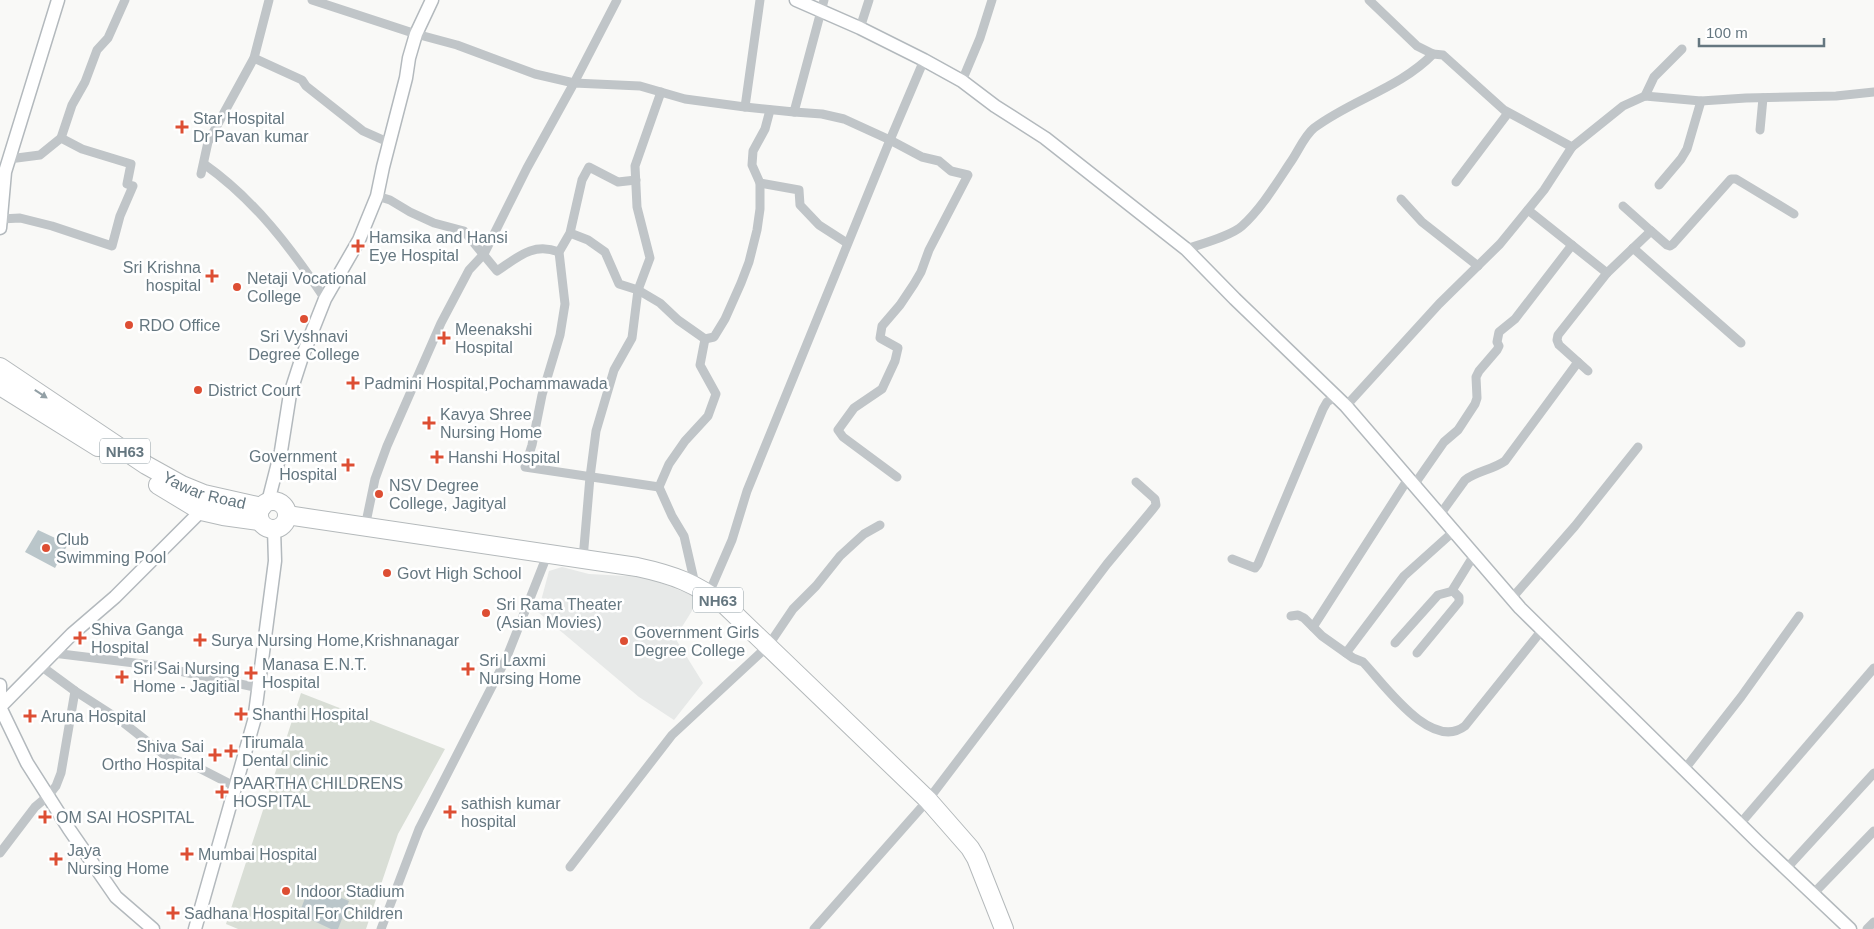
<svg xmlns="http://www.w3.org/2000/svg" width="1874" height="929" font-family="Helvetica,sans-serif">
<rect width="100%" height="100%" fill="#f9f9f7"/>
<polygon fill="#e7e9e8" points="562,567 589,574 645,577 700,598 675,638 703,683 674,720 639,697 538,612 549,571"/>
<polygon fill="#d9ded6" points="301,693 445,749 398,834 366,929 238,929 226,924"/>
<g fill="#bac6ca">
<polygon points="38,530 68,544 55,568 25,552"/>
<polygon points="310,885 349,901 338,929 331,929 299,914"/>
</g>
<g fill="none" stroke-linecap="round" stroke-linejoin="round">
<defs>
<g id="secondary">
<polyline points="796,0 860,28 924,60 962,81 995,106 1045,138 1186,249 1235,299 1346,406 1520,608 1758,842 1850,929"/>
<polyline points="0,228 5,172 58,0"/>
<polyline points="268,502 281,451 290,394 302,357 325,299 359,240 377,196 383,167 406,78 409,58 416,34 432,0"/>
<polyline points="0,685 0,706"/>
<polyline points="0,707 72,634 115,597 201,511 202,505"/>
<polyline points="0,707 27,763 69,829 116,897 153,929"/>
<polyline points="195,929 254,721 275,561 274,529"/>
</g>
<g id="highway">
<path id="s1" d="M0,367L146,465L182,485L204,494L262,507"/>
<polyline points="0,386 98,447"/>
<polyline points="158,485 201,511 223,516 259,521"/>
<circle cx="273" cy="515" r="14"/>
<path d="M287,515L637,567C674,575 695,583 726,606L928,800L970,848L976,858L1004,929"/>
</g>
</defs>
<use href="#secondary" stroke="#b3b9bd" stroke-width="15"/>
<use href="#highway" stroke="#b4b9bb" stroke-width="20"/>
<g stroke="#c0c5c8" stroke-width="9">
<polyline points="312,0 416,34 457,45 535,74 574,83 617,0"/>
<polyline points="1369,0 1417,46 1433,54"/>
<polyline points="860,28 869,0"/>
<polyline points="254,58 302,80 306,86 363,131 390,143"/>
<polyline points="962,81 980,38 992,0"/>
<polyline points="1645,96 1654,77 1682,49"/>
<polyline points="745,107 794,112 824,0"/>
<polyline points="794,112 822,114 844,119 890,140 924,60"/>
<polyline points="1760,130 1763,98"/>
<polyline points="61,138 72,105 85,82 97,50 108,38 125,0"/>
<path d="M204,164C255,200 291,248 325,299"/>
<polyline points="201,174 208,142 254,58 269,0"/>
<polyline points="1456,182 1508,113"/>
<polyline points="760,183 799,190 800,205 819,225 847,243"/>
<polyline points="1659,185 1681,159 1687,149 1701,101"/>
<path d="M377,196L390,200L410,212L434,223L464,231L497,271C518,257 533,242 559,252"/>
<polyline points="1401,199 1422,222 1478,266"/>
<polyline points="1623,206 1651,231"/>
<polyline points="1528,210 1607,273 1558,335 1557,340 1559,345 1588,371"/>
<polyline points="1,219 20,218 52,226 112,246 120,216 133,186 127,184 131,164 82,149 61,138 40,155 9,159"/>
<polyline points="570,233 588,240 605,252 619,284 638,290 660,303 678,320 705,339 700,365 716,394 708,416 685,441 669,464 659,487 525,467 532,445 542,395 560,335 565,304 559,252 570,233 582,180 589,167 618,182 636,180"/>
<polyline points="1633,248 1741,343"/>
<path d="M1186,249C1201,244 1231,236 1242,226C1261,209 1276,184 1290,163C1298,152 1304,136 1314,128C1351,100 1400,88 1433,54L1443,55L1504,110L1572,147L1623,106L1645,96L1701,101L1746,98L1836,96L1874,92"/>
<polyline points="1607,273 1651,231 1667,245 1670,246 1673,244 1731,179 1736,179 1794,214"/>
<polyline points="705,339 714,337 725,319 741,283 749,262 757,230 760,209 760,183 752,165 753,151 765,129 770,110"/>
<polyline points="1346,406 1439,304 1500,244 1544,190 1572,147"/>
<polyline points="1414,485 1444,442 1458,430 1475,404 1477,398 1476,377 1479,371 1497,350 1499,346 1497,342 1499,332 1515,319 1572,245"/>
<polyline points="659,487 672,516 684,536 695,584"/>
<path d="M1439,516L1465,480C1477,471 1492,470 1505,461L1578,362"/>
<polyline points="365,527 375,479 387,446 441,323 469,270 484,254 527,168 574,83 640,86 685,99 745,107 760,0"/>
<polyline points="583,559 590,477 596,431 614,370 632,338 638,290 650,258 637,207 635,166 661,92"/>
<polyline points="1232,559 1255,568 1258,564 1323,409 1327,402 1336,396"/>
<polyline points="709,593 732,540 747,491 890,140 922,157 939,161 951,171 968,175 929,250 921,272 914,284 900,305 882,326 880,338 898,348 895,361 882,389 854,408 838,430 843,437 897,477"/>
<polyline points="1512,598 1575,526 1638,447"/>
<path d="M1291,616L1298,615L1304,618L1322,636L1353,658L1363,662C1384,684 1431,752 1465,726L1542,630"/>
<polyline points="1313,627 1408,479"/>
<polyline points="1395,643 1438,595 1453,591"/>
<polyline points="53,653 151,665 259,688"/>
<polyline points="1346,653 1404,576 1453,532"/>
<polyline points="1417,653 1459,602 1459,597 1453,591 1453,589 1474,555"/>
<polyline points="41,666 75,691 120,720 167,757 199,768 234,786"/>
<polyline points="1684,770 1741,697 1799,616"/>
<polyline points="1739,825 1874,668"/>
<polyline points="0,853 35,807 48,796 56,786 61,773 75,691"/>
<polyline points="570,867 672,735 768,646 793,609 816,586 840,556 864,534 880,525"/>
<polyline points="1786,869 1874,773"/>
<polyline points="1813,894 1874,831"/>
<polyline points="381,929 419,829 506,659 548,553"/>
<polyline points="814,929 928,800 1107,564 1152,510 1156,505 1155,499 1136,482"/>
<polyline points="1867,929 1874,922"/>
</g>
<use href="#secondary" stroke="#fff" stroke-width="12"/>
<use href="#highway" stroke="#fff" stroke-width="18"/>
</g>
<defs><path id="oneway-solid" d="M-6-.8H1V-3.2L6.5 0L1 3.2V.8H-6Z" transform="scale(1.25)"/></defs>
<use fill="#93a0a6" href="#oneway-solid" transform="translate(41 394) rotate(33)"/>
<g fill="#dd4e33" stroke="#fff" stroke-width="2">
<path d="M179.5 119.5h5v5h5v5h-5v5h-5v-5h-5v-5h5z"/>
<path d="M355.5 238.5h5v5h5v5h-5v5h-5v-5h-5v-5h5z"/>
<path d="M209.5 268.5h5v5h5v5h-5v5h-5v-5h-5v-5h5z"/>
<circle cx="237" cy="287" r="5"/>
<circle cx="304" cy="319" r="5"/>
<circle cx="129" cy="325" r="5"/>
<path d="M441.5 330.5h5v5h5v5h-5v5h-5v-5h-5v-5h5z"/>
<path d="M350.5 375.5h5v5h5v5h-5v5h-5v-5h-5v-5h5z"/>
<circle cx="198" cy="390" r="5"/>
<path d="M426.5 415.5h5v5h5v5h-5v5h-5v-5h-5v-5h5z"/>
<path d="M434.5 449.5h5v5h5v5h-5v5h-5v-5h-5v-5h5z"/>
<path d="M345.5 457.5h5v5h5v5h-5v5h-5v-5h-5v-5h5z"/>
<circle cx="379" cy="494" r="5"/>
<circle cx="46" cy="548" r="5"/>
<circle cx="387" cy="573" r="5"/>
<circle cx="486" cy="613" r="5"/>
<path d="M77.5 630.5h5v5h5v5h-5v5h-5v-5h-5v-5h5z"/>
<path d="M197.5 632.5h5v5h5v5h-5v5h-5v-5h-5v-5h5z"/>
<circle cx="624" cy="641" r="5"/>
<path d="M465.5 661.5h5v5h5v5h-5v5h-5v-5h-5v-5h5z"/>
<path d="M248.5 665.5h5v5h5v5h-5v5h-5v-5h-5v-5h5z"/>
<path d="M119.5 669.5h5v5h5v5h-5v5h-5v-5h-5v-5h5z"/>
<path d="M238.5 706.5h5v5h5v5h-5v5h-5v-5h-5v-5h5z"/>
<path d="M27.5 708.5h5v5h5v5h-5v5h-5v-5h-5v-5h5z"/>
<path d="M228.5 743.5h5v5h5v5h-5v5h-5v-5h-5v-5h5z"/>
<path d="M212.5 747.5h5v5h5v5h-5v5h-5v-5h-5v-5h5z"/>
<path d="M219.5 784.5h5v5h5v5h-5v5h-5v-5h-5v-5h5z"/>
<path d="M447.5 804.5h5v5h5v5h-5v5h-5v-5h-5v-5h5z"/>
<path d="M42.5 809.5h5v5h5v5h-5v5h-5v-5h-5v-5h5z"/>
<path d="M184.5 846.5h5v5h5v5h-5v5h-5v-5h-5v-5h5z"/>
<path d="M53.5 851.5h5v5h5v5h-5v5h-5v-5h-5v-5h5z"/>
<circle cx="286" cy="891" r="5"/>
<path d="M170.5 905.5h5v5h5v5h-5v5h-5v-5h-5v-5h5z"/>
</g>
<g text-anchor="middle" dominant-baseline="central" stroke-width="5" stroke-linejoin="round" paint-order="stroke">
<g fill="#fff" stroke="#93a0a6" stroke-width="1">
<rect x="100" y="438.5" width="50" height="25" rx="4"/>
<rect x="693" y="587.5" width="50" height="25" rx="4"/>
</g>
<g font-size="15" font-weight="bold" fill="#657780">
<text x="125" y="451">NH63</text>
<text x="718" y="600">NH63</text>
</g>
<g font-size="16" fill="#657780" stroke="#fff" text-anchor="start">
<text x="193" y="118">Star Hospital<tspan x="193" dy="18">Dr Pavan kumar</tspan></text>
<text x="369" y="237">Hamsika and Hansi<tspan x="369" dy="18">Eye Hospital</tspan></text>
<text x="201" y="267" text-anchor="end">Sri Krishna<tspan x="201" dy="18">hospital</tspan></text>
<text x="247" y="278">Netaji Vocational<tspan x="247" dy="18">College</tspan></text>
<text x="139" y="325">RDO Office</text>
<text x="455" y="329">Meenakshi<tspan x="455" dy="18">Hospital</tspan></text>
<text x="304" y="336" text-anchor="middle">Sri Vyshnavi<tspan x="304" dy="18">Degree College</tspan></text>
<text x="364" y="383">Padmini Hospital,Pochammawada</text>
<text x="208" y="390">District Court</text>
<text x="440" y="414">Kavya Shree<tspan x="440" dy="18">Nursing Home</tspan></text>
<text x="337" y="456" text-anchor="end">Government<tspan x="337" dy="18">Hospital</tspan></text>
<text x="448" y="457">Hanshi Hospital</text>
<text x="389" y="485">NSV Degree<tspan x="389" dy="18">College, Jagityal</tspan></text>
<text x="56" y="539">Club<tspan x="56" dy="18">Swimming Pool</tspan></text>
<text x="397" y="573">Govt High School</text>
<text x="496" y="604">Sri Rama Theater<tspan x="496" dy="18">(Asian Movies)</tspan></text>
<text x="91" y="629">Shiva Ganga<tspan x="91" dy="18">Hospital</tspan></text>
<text x="634" y="632">Government Girls<tspan x="634" dy="18">Degree College</tspan></text>
<text x="211" y="640">Surya Nursing Home,Krishnanagar</text>
<text x="479" y="660">Sri Laxmi<tspan x="479" dy="18">Nursing Home</tspan></text>
<text x="262" y="664">Manasa E.N.T.<tspan x="262" dy="18">Hospital</tspan></text>
<text x="133" y="668">Sri Sai Nursing<tspan x="133" dy="18">Home - Jagitial</tspan></text>
<text x="252" y="714">Shanthi Hospital</text>
<text x="41" y="716">Aruna Hospital</text>
<text x="242" y="742">Tirumala<tspan x="242" dy="18">Dental clinic</tspan></text>
<text x="204" y="746" text-anchor="end">Shiva Sai<tspan x="204" dy="18">Ortho Hospital</tspan></text>
<text x="233" y="783">PAARTHA CHILDRENS<tspan x="233" dy="18">HOSPITAL</tspan></text>
<text x="461" y="803">sathish kumar<tspan x="461" dy="18">hospital</tspan></text>
<text x="56" y="817">OM SAI HOSPITAL</text>
<text x="67" y="850">Jaya<tspan x="67" dy="18">Nursing Home</tspan></text>
<text x="198" y="854">Mumbai Hospital</text>
<text x="296" y="891">Indoor Stadium</text>
<text x="184" y="913">Sadhana Hospital For Children</text>
</g>
<g font-size="16" fill="#657780" stroke="#fff">
<text stroke="none"><textPath href="#s1" startOffset="240">Yawar Road</textPath></text>
</g>
</g>
<path d="M1699 38v8h125v-8" fill="none" stroke="#657780" stroke-width="2.5"/>
<text x="1706" y="38" font-size="15" fill="#657780" stroke="#ffffff" stroke-width="4" paint-order="stroke">100 m</text>
</svg>
